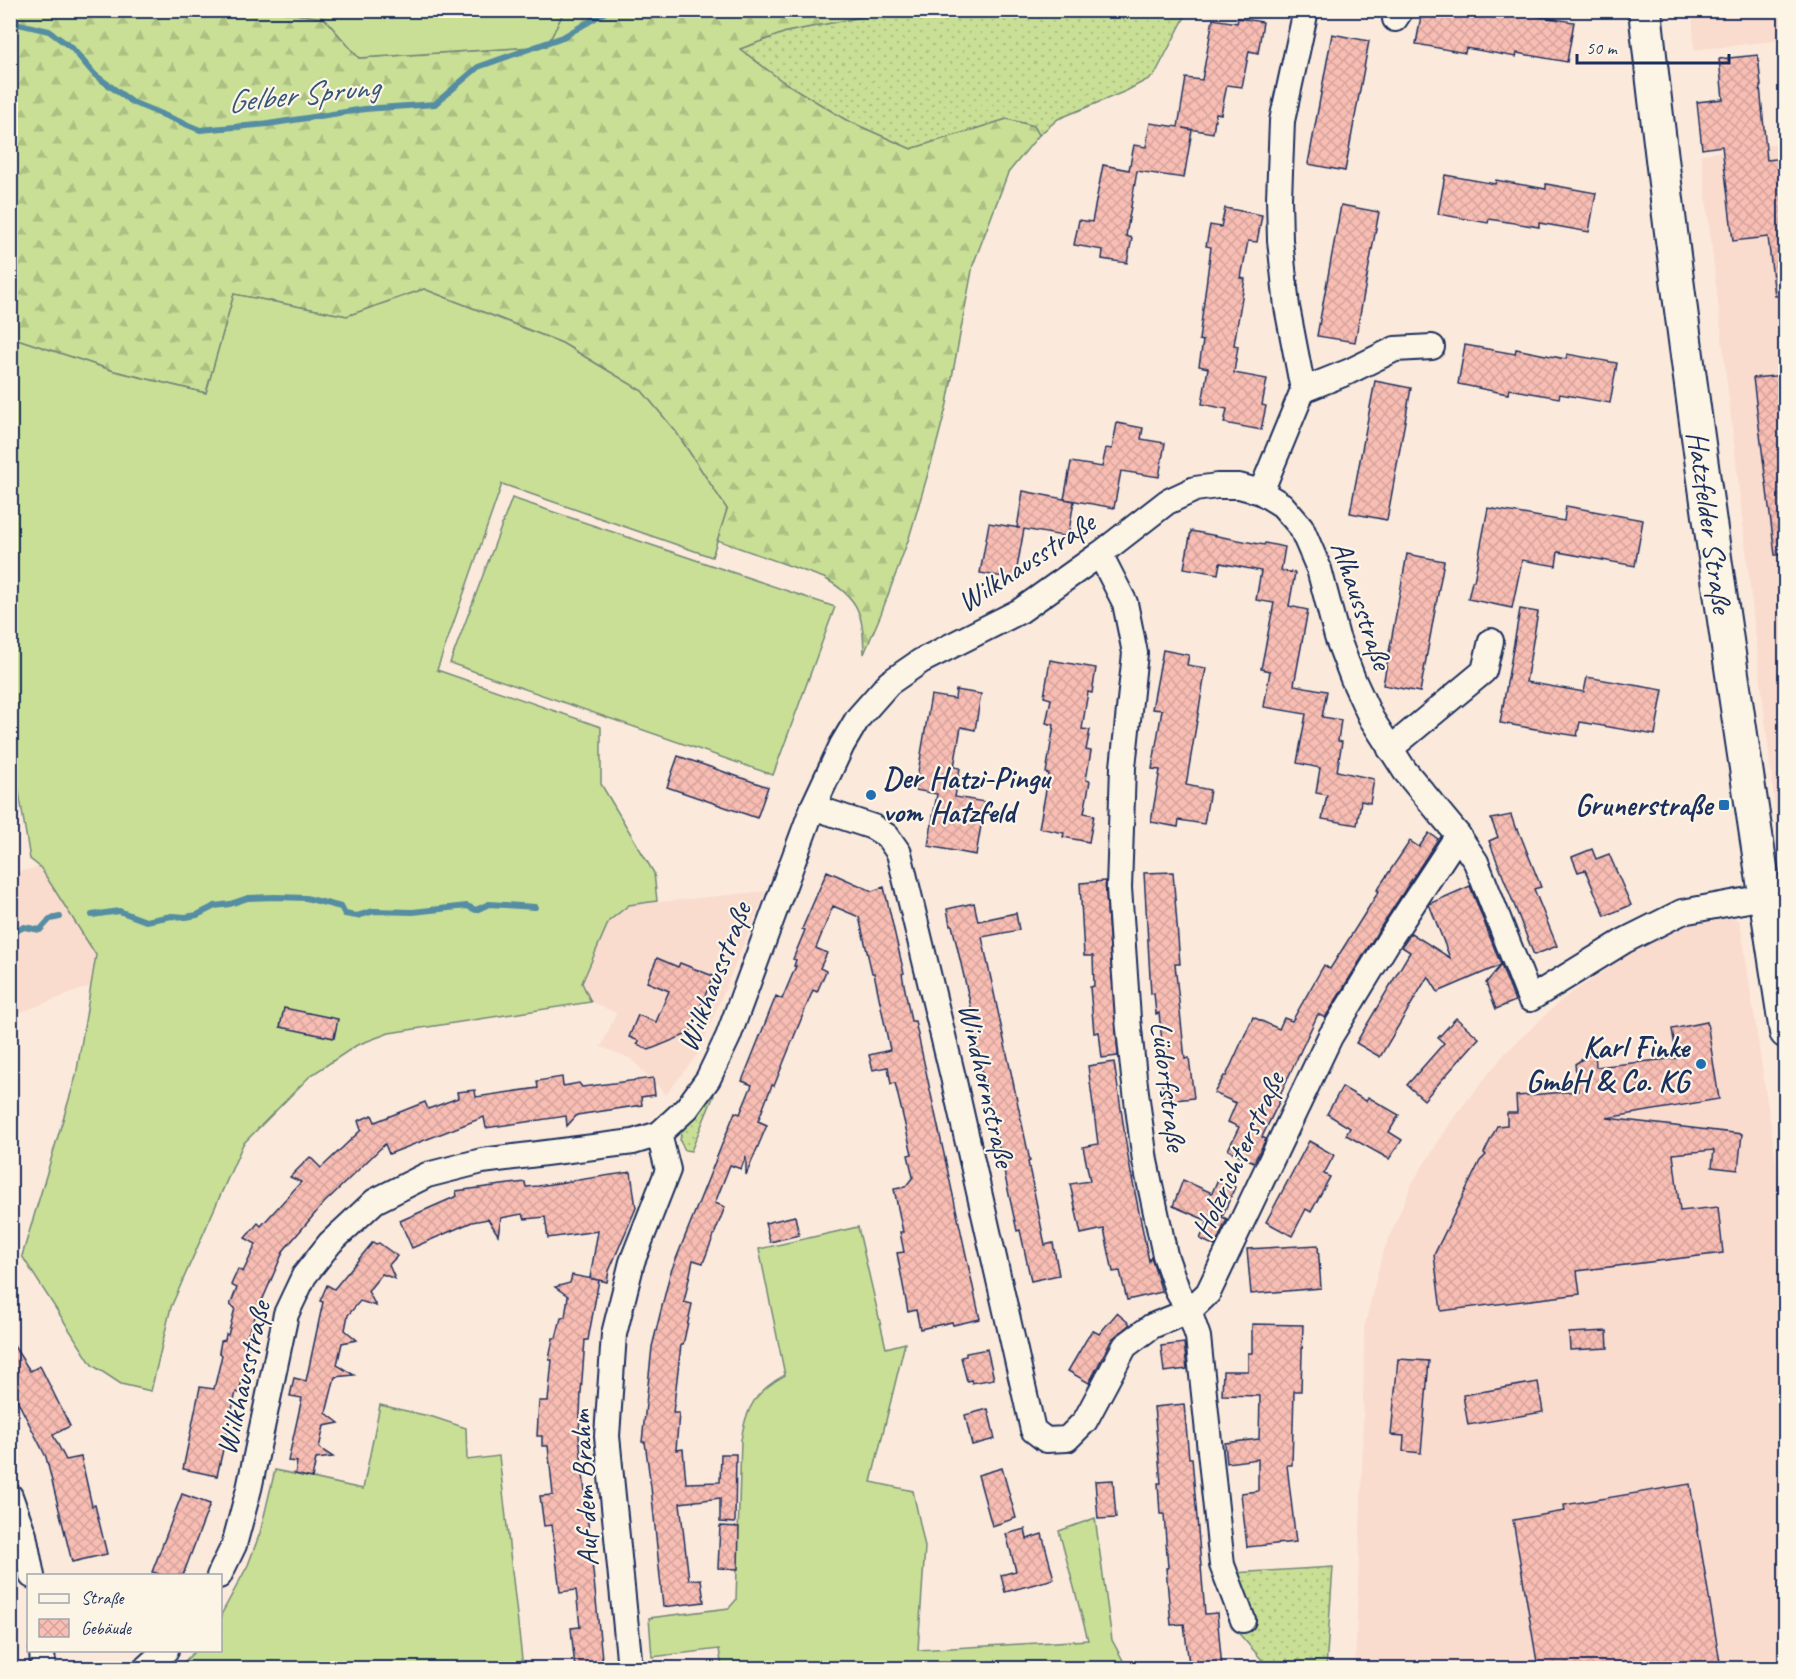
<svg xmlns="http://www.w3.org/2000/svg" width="1796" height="1679" font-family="Caveat,sans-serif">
<defs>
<pattern id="grass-dots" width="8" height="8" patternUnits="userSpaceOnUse" patternTransform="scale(1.5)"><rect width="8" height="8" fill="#c9df95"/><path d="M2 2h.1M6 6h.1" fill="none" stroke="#acc083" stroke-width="1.8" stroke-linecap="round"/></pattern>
<pattern id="forest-firs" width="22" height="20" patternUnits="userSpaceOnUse" patternTransform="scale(1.5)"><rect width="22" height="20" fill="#c9df95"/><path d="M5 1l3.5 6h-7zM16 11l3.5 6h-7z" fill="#acc083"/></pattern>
<pattern id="building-cross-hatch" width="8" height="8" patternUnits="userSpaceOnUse" patternTransform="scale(1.5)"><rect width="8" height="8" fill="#f8bdb3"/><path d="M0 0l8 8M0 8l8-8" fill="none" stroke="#d4a39c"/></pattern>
</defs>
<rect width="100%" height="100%" fill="#fbeadb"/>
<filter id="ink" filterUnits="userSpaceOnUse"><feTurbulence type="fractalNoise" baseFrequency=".0167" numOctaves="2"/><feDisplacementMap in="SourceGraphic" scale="12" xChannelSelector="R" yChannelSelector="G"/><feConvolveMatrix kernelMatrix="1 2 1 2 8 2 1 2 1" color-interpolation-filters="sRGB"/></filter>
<g filter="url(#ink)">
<g fill="#fadccf">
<polygon points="1692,11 1785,11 1785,40 1694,50"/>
<polygon points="1785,143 1785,836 1777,826 1701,154"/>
<polygon points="40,867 96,955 91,986 11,1016 11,873"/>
<polygon points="766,891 698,1054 666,1095 631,1059 601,1047 616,1013 591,1002 582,984 609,921 629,905"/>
<polygon points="1728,916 1739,920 1742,933 1785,1220 1785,1668 1355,1668 1362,1471 1364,1328 1382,1254 1413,1181 1456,1114 1505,1053 1561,1000 1644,944 1703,920"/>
</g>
<g fill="url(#grass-dots)" stroke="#72877a" stroke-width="1.5">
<polygon points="891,11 1188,11 1154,76 1126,91 1058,119 1039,135 1034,126 1007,119 911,149 846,120 782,81 740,49 786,32"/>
<polygon points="712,1094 714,1095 691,1151 685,1150 680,1141 681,1133 686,1126"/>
<polygon points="1333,1567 1326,1668 1269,1668 1234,1628 1233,1573"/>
</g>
<path fill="url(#forest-firs)" stroke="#72877a" stroke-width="1.5" d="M11,11H273L324,18L359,58L547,46L564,11H891L786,32L740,49L782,81L846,120L911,149L1007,119L1034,126L1039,135L1008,173L973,265L947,404L935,450L909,538L881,614L864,654C863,615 860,598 824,578L717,540L727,509L676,432L642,391L562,343L424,289L347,316L234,294L206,393L114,371L11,337Z"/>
<g fill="#c9df95" stroke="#72877a" stroke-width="1.5">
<polygon points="273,11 564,10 564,11 547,46 359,58 324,18"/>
<polygon points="424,289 562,343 642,391 676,432 727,509 712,557 502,484 437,670 601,727 601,784 654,873 657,901 629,905 609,921 582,983 591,1002 389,1033 357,1045 310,1076 243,1144 171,1307 151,1391 121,1384 92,1365 22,1256 76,1076 96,955 40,867 30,859 15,768 11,765 11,337 114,371 206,393 234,294 347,316"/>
<polygon points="512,498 835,607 773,775 450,663"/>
<path d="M858,1227L886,1348L905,1343L871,1482L913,1491L925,1547L918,1650L1088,1640L1059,1531L1095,1518L1112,1640L1127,1668H722L719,1649L652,1657L649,1618L729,1608L736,1600L741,1440C746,1407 756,1391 785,1375L759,1249Z"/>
<polygon points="380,1405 433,1417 466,1428 467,1460 499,1456 523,1668 178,1668 195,1651 220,1650 221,1615 248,1565 260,1533 275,1470 363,1489"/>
</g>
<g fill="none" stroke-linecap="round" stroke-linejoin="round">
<g stroke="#548da3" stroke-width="6">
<polyline points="630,10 702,16 718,10"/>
<polyline points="10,22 49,31 72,48 95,75 132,102 200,130 268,124 365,109 435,104 478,67 563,37 609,10"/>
<polyline points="92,915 119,911 146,921 172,916 186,917 197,915 215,906 230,904 248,898 275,897 306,898 341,907 345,914 357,916 374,911 413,912 467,906 476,910 489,904 535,907"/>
<polyline points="10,934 24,927 40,930 50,919 60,917"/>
</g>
</g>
<g fill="url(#building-cross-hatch)" stroke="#1b2f5e" stroke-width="1.5">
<polygon points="1422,10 1456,10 1472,13 1473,10 1484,10 1523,17 1524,14 1574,22 1567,62 1517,53 1516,57 1466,48 1465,53 1416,44"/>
<polygon points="1238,18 1263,22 1258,53 1249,51 1242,87 1227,85 1221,114 1216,113 1213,133 1183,128 1192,130 1184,178 1137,171 1126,236 1132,238 1127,263 1102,259 1103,250 1074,245 1079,220 1092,222 1103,165 1129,170 1134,145 1146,147 1150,123 1178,127 1186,78 1202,80 1213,19 1237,23"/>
<polygon points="1332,34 1369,41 1345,171 1308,164"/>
<polygon points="1758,55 1761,86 1760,86 1767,160 1785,158 1785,296 1775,296 1768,237 1733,241 1722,146 1702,149 1697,102 1723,99 1719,59"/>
<polygon points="1445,175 1495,184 1496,180 1546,189 1546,184 1596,193 1589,232 1539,223 1539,227 1489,219 1488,223 1438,214"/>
<polygon points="1341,205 1379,212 1355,342 1317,336"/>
<polygon points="1225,208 1262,215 1257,242 1248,241 1241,278 1245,279 1234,345 1238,346 1234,373 1267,379 1262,405 1266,406 1261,430 1224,423 1227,409 1202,404 1208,368 1199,366 1203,341 1199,340 1211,247 1206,246 1210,225 1221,227"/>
<polygon points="1465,345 1515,354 1516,349 1566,359 1567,354 1617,363 1610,403 1560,394 1559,398 1509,389 1508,394 1458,384"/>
<polygon points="1785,375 1785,555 1775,555 1753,378"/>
<polygon points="1375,381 1411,388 1387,520 1350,513"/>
<polygon points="1117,423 1143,428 1141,439 1165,443 1159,477 1121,471 1114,508 1064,499 1071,462 1102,467 1106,448 1112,449"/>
<polygon points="1023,491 1074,501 1068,537 1024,529 1015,579 980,573 989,523 1020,528 1017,528"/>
<polygon points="1566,506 1643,520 1635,566 1558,552 1556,566 1522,560 1512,608 1468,599 1472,581 1474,581 1488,508 1564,521"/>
<polygon points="1191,531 1264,545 1265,543 1285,547 1281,571 1295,573 1289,606 1308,610 1294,685 1327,691 1322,717 1341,720 1338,741 1342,742 1337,771 1374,779 1370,803 1361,801 1357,825 1322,819 1327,795 1316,793 1320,768 1297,763 1306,714 1264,707 1270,671 1261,669 1274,603 1256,600 1261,571 1220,563 1218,574 1184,568"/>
<polygon points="1407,554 1444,561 1420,692 1383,685"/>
<polygon points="1520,609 1538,612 1526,682 1584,692 1587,677 1663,690 1655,735 1580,722 1577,736 1500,723"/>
<polygon points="1163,650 1189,655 1187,665 1206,668 1186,785 1210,790 1204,824 1179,820 1178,827 1151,822 1160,770 1152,769 1162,710 1152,709"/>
<polygon points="1050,660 1096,668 1092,693 1088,692 1082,729 1090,730 1086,750 1091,751 1086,780 1090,781 1084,813 1094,815 1089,842 1063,837 1064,833 1039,828 1049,774 1046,773 1054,725 1046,723 1051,699 1044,697"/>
<polygon points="956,690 981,694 975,730 961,727 954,767 960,768 955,797 985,802 976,855 928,846 937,794 915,790 931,695 955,699"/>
<polygon points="678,756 768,787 757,818 667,787"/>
<polygon points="1511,815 1516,830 1518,829 1541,887 1534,889 1557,946 1534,955 1489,841 1498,837 1491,819"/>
<polygon points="1429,833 1438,839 1377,933 1325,1018 1318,1014 1278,1099 1280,1100 1262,1137 1266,1139 1254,1162 1228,1150 1239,1127 1228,1122 1236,1103 1214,1093 1224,1076 1226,1076 1253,1017 1279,1029 1284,1018 1292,1021 1324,965 1330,969 1379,891 1377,890 1410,841 1419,847"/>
<polygon points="1592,849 1596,859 1609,854 1631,905 1605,916 1585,870 1578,872 1572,857"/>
<polygon points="827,871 872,891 884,887 904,973 902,974 911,1021 915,1021 980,1319 953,1325 952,1322 920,1329 916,1310 908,1312 897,1253 904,1252 900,1232 903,1232 894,1189 905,1187 913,1177 908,1155 912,1154 895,1083 891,1084 888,1067 873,1070 869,1055 890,1050 874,973 872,973 859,917 833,906 816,948 827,953 820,968 826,971 817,992 813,990 774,1086 772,1085 758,1121 767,1125 746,1175 746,1156 741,1169 730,1165 715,1203 725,1207 703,1263 693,1260 684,1302 692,1304 683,1345 681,1345 673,1413 679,1413 676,1450 683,1449 686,1483 720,1482 721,1454 736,1454 735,1523 720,1522 720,1498 680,1503 689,1580 701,1579 704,1602 663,1607 651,1487 645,1442 642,1442 652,1347 670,1274 735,1112 740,1114 752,1085 742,1081 776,996 782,999 796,966 794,966 796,960 793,959 805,930 802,929"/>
<polygon points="1173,872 1180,964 1175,964 1185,1059 1189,1058 1194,1098 1164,1101 1161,1080 1166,1080 1159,1013 1156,1014 1154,993 1151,994 1144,873"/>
<polygon points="1105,881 1118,1056 1102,1058 1099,1032 1094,1033 1090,987 1094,986 1093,956 1084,956 1080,883"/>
<polygon points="1470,886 1501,965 1438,992 1428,976 1380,1057 1356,1043 1410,952 1402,947 1411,933 1450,958 1429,904"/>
<polygon points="974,903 978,921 1016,913 1019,930 982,937 1030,1161 1028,1162 1045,1245 1053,1243 1059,1275 1031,1281 1020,1230 1017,1231 973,1030 971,1031 967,1012 972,1011 952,925 950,925 947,909"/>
<polygon points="657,958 678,967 680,963 713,976 690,1033 649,1050 637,1044 639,1041 629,1037 638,1015 656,1022 669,991 647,982"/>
<polygon points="1501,965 1515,1001 1496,1009 1486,983"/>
<polygon points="284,1008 338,1019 334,1038 280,1027"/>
<polygon points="1456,1018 1479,1038 1424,1100 1407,1085 1444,1043 1438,1038"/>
<polygon points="1707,1022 1719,1099 1607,1118 1742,1134 1738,1170 1712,1167 1714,1150 1673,1154 1680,1211 1718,1207 1723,1253 1577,1271 1580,1294 1441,1311 1434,1255 1480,1161 1486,1155 1484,1153 1497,1126 1507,1125 1507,1113 1517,1113 1516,1096 1578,1091 1575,1064 1595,1051 1596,1067 1677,1058 1672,1029"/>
<polygon points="1114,1062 1129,1163 1149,1261 1151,1257 1162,1292 1127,1300 1120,1271 1113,1272 1104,1229 1081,1234 1070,1184 1090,1181 1083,1147 1098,1144 1088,1066"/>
<polygon points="562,1077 563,1086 579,1083 582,1087 653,1078 655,1095 641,1097 642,1105 577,1115 567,1126 566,1116 486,1128 484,1117 389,1154 385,1144 324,1203 284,1250 246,1338 250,1339 245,1366 239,1393 236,1392 217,1476 183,1469 200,1387 214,1389 222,1355 219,1352 221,1341 225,1340 226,1334 228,1335 235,1308 230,1305 237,1288 231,1285 238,1269 243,1272 256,1244 245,1238 258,1223 261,1226 301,1182 290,1177 310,1157 321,1168 361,1130 358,1121 372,1115 375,1122 425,1102 428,1109 458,1098 457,1092 475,1090 476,1097 538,1088 537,1081"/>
<polygon points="1342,1087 1366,1101 1368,1097 1399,1115 1389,1132 1402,1140 1389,1159 1346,1135 1350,1128 1327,1114"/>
<polygon points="1309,1141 1334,1155 1324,1174 1330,1177 1311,1212 1306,1209 1292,1236 1266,1222"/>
<polygon points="631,1172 636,1208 609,1271 607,1282 599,1280 588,1340 585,1340 581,1393 579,1435 603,1668 575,1668 571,1628 580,1627 576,1590 560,1592 552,1525 544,1526 540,1496 553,1495 548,1446 542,1446 542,1436 537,1436 539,1401 548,1401 552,1360 549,1360 553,1338 556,1338 561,1318 565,1317 568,1296 555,1287 570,1283 572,1275 598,1280 590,1278 598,1231 548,1238 545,1217 525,1219 522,1214 501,1218 498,1235 488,1219 472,1222 412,1248 400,1221 457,1196 456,1191 525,1182 526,1187 538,1186"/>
<polygon points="1218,1179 1235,1187 1222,1217 1227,1219 1215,1246 1200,1239 1208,1221 1173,1206 1183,1180 1212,1193"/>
<polygon points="795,1216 799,1235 770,1242 765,1223"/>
<polygon points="373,1242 376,1244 379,1243 397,1256 389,1265 395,1279 382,1274 368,1291 376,1306 360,1301 348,1315 345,1330 357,1340 342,1343 337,1365 354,1375 335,1377 326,1413 339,1423 324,1426 319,1448 333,1457 316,1459 312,1478 295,1474 297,1462 288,1461 302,1398 290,1396 294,1378 306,1381 323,1302 320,1301 327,1285 334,1289"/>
<polygon points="1318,1245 1321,1288 1251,1294 1247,1249"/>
<polygon points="1117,1313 1130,1324 1112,1339 1089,1383 1068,1371 1092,1330 1099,1334"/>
<polygon points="1252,1324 1303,1325 1302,1354 1301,1391 1294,1391 1292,1465 1287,1465 1296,1542 1247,1547 1241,1493 1258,1491 1258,1459 1227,1463 1225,1443 1259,1439 1260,1396 1222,1395 1223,1371 1248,1371 1248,1353 1252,1353"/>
<polygon points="1607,1331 1608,1348 1570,1350 1569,1333"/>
<polygon points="10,1340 30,1371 40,1366 70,1426 53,1435 66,1460 81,1457 92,1506 95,1505 107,1554 72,1562 46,1457 10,1386"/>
<polygon points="1184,1343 1187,1369 1164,1372 1161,1346"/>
<polygon points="987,1349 994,1379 972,1383 971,1380 967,1381 961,1357 966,1356 966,1353"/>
<polygon points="1398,1359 1429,1361 1421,1453 1403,1451 1404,1436 1391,1435"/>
<polygon points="1538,1382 1543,1412 1468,1425 1463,1395"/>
<polygon points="1184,1404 1189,1458 1192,1458 1205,1614 1217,1613 1222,1668 1194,1668 1193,1663 1189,1664 1184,1624 1171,1625 1166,1568 1168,1568 1164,1514 1160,1514 1158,1483 1161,1483 1154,1407"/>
<polygon points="988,1409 995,1439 972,1445 965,1415"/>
<polygon points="1002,1468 1016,1518 992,1526 978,1475"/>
<polygon points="1113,1480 1116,1518 1098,1519 1095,1481"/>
<polygon points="1690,1484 1721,1668 1538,1668 1513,1520 1565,1511 1564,1505"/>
<polygon points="182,1494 210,1504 183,1575 162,1575 152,1572"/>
<polygon points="720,1526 739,1527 738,1569 718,1568"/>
<polygon points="1025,1529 1027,1539 1042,1534 1054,1579 1005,1592 1001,1575 1016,1571 1006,1534"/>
</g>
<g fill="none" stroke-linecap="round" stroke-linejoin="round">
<defs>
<g id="minor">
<polyline points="1395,19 1401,10"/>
<polyline points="1303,390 1348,372 1395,349 1432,347"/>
<polyline points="1261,492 1303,390 1287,307 1280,240 1279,198 1282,121 1306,10"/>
<polyline points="1100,554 1125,603 1135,653 1123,767 1119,888 1128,1019 1134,1077 1145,1161 1165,1255 1178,1292 1189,1311 1198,1337 1222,1565 1243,1620"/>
<polyline points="1390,749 1484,671 1491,641"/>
<polyline points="813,807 873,827 887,836 899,853 953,1077 1033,1430 1046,1440 1067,1439 1085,1421 1125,1346 1152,1326 1189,1311 1208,1293 1330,1037 1389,940 1458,835"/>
<polyline points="10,1496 24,1535 32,1576"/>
<polyline points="219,1576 234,1545 249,1489 286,1314 304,1276 330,1243 375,1201 427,1175 482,1161 633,1142 659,1134 687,1108 708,1079 728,1037 813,807 842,745 858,718 889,683 921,661 1020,611 1100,554 1167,502 1195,489 1217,486 1239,486 1261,492 1282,505 1301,527 1319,569 1337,637 1353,679 1371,718 1405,771 1458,835 1476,862 1530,999 1624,941 1682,912 1765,897"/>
<polyline points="42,1650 43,1668"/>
<polyline points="146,1668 166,1650"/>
<polyline points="630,1668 607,1436 614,1334 632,1262 668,1170 659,1134"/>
</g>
<path id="major" d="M1645,10C1682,352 1734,692 1786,1032"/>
</defs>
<use href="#minor" stroke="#1b2f5e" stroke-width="28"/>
<use href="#major" stroke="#1b2f5e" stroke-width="36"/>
<use href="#minor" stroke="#fcf5e5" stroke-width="24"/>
<use href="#major" stroke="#fcf5e5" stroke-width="32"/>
</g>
</g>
<g fill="#1f6fb2" stroke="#fcf5e5" stroke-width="2">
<circle cx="871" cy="795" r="6"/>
<rect x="1718" y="799" width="12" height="12" rx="3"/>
<circle cx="1701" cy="1064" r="6"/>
</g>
<g text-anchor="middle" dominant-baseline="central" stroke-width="4.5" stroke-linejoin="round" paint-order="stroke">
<g font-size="30" fill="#1b2f5e" stroke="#fcf5e5">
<text transform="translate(1710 522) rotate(82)">Hatzfelder Straße</text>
<text transform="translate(1026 562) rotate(-33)">Wilkhausstraße</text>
<text transform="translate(1362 605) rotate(71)">Alhausstraße</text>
<text transform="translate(714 977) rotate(-69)">Wilkhausstraße</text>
<text transform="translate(987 1085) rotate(77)">Windhornstraße</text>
<text transform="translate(1169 1086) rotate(83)">Lüdorfstraße</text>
<text transform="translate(1238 1155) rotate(-65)">Holzrichterstraße</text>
<text transform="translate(243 1378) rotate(-77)">Wilkhausstraße</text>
<text transform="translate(584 1488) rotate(-93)">Auf dem Brahm</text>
</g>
<g font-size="30" font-weight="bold" fill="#1b2f5e" stroke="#fcf5e5" text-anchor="end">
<text x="883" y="778" text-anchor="start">Der Hatzi-Pingu<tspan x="883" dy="34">vom Hatzfeld</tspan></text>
<text x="1712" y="805">Grunerstraße</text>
<text x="1689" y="1047">Karl Finke<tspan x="1689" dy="34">GmbH &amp; Co. KG</tspan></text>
</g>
<g font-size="32" font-style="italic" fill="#33567b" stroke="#fcf5e5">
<text transform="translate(303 94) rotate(-6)">Gelber Sprung</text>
</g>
</g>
<rect width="1796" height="1679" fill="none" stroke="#fcf5e5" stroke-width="36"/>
<rect x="18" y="18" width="1760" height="1643" fill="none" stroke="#1b2f5e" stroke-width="2" filter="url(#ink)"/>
<rect x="27" y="1574" width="195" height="78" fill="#fcf5e5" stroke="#a2a6af" stroke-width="1.5"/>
<rect x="39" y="1594" width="30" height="9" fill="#fcf5e5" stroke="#a2a6af" stroke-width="1.5"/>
<text x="81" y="1604" font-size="18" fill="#1b2f5e">Straße</text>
<rect x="39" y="1619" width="30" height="18" fill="url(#building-cross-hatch)" stroke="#a2a6af" stroke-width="1.5"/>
<text x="81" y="1634" font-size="18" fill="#1b2f5e">Gebäude</text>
<path d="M1577 54v9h152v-9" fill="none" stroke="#1b2f5e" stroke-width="3"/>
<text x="1586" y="54" font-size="18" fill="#1b2f5e" stroke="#fcf5e5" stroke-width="4.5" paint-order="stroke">50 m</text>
</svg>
